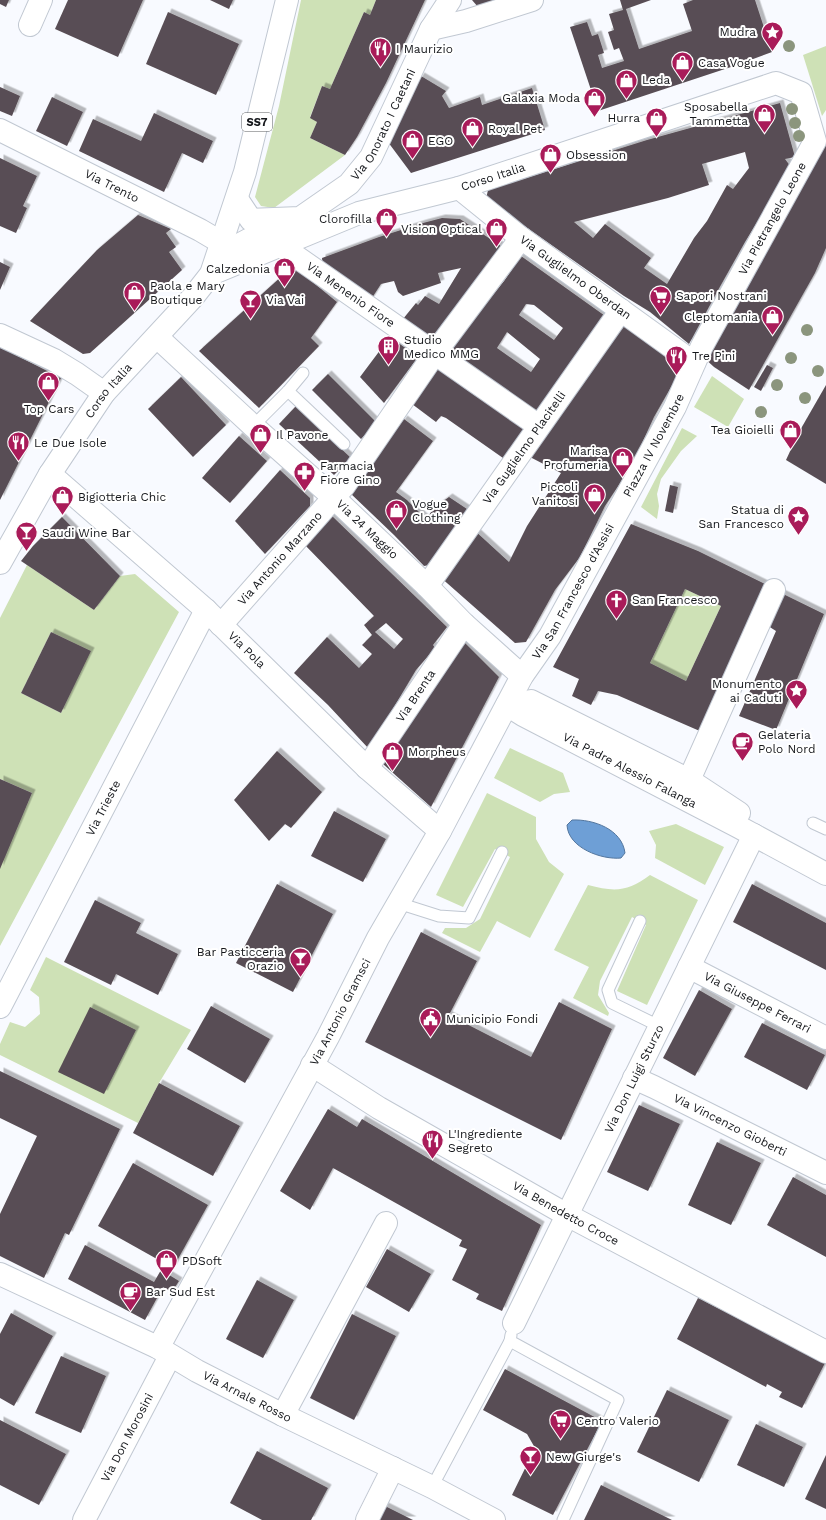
<svg xmlns="http://www.w3.org/2000/svg" width="826" height="1520" font-family="'Work Sans',sans-serif">
<defs>
<filter id="shadow"><feDropShadow dx="3.5" dy="-3.5" stdDeviation="0" flood-color="#0004"/></filter>
</defs>
<rect width="100%" height="100%" fill="#f8faff"/>
<g fill="#cee1b6" fill-rule="evenodd">
<polygon points="301,0 376,0 370,15 364,12 330,89 322,86 310,117 317,122 310,138 345,155 274,208 261,206 255,197 279,106"/>
<polygon points="826,46 826,110 822,116 803,55"/>
<polygon points="712,376 744,399 728,427 694,407"/>
<polygon points="682,428 697,436 681,451 661,479 657,494 659,506 657,519 641,507"/>
<path d="M27,565L94,610L120,576L135,574L179,612L0,946V867L32,793L0,779V618ZM51,632L90,651L61,713L21,693Z"/>
<polygon points="685,589 721,606 686,681 650,663"/>
<polygon points="510,748 563,773 570,792 554,794 540,802 494,778"/>
<polygon points="487,793 536,817 536,839 549,862 564,874 530,938 497,921 480,952 442,933 445,928 466,928 480,919 510,857 495,849 463,907 436,895"/>
<polygon points="676,824 724,847 705,885 655,858 656,845 649,831"/>
<path d="M650,875L698,900L647,1005L617,991L646,925L632,917L600,981L598,995L609,1013L608,1016L573,998L589,967L554,950L588,885C614,892 628,892 650,875Z"/>
<polygon points="46,957 191,1030 159,1083 138,1123 0,1055 0,1044 10,1022 25,1027 40,1014 39,997 30,990"/>
</g>
<path fill="#6e9fd6" stroke="#53769e" d="M572,820C593,819 622,829 625,853L621,858C602,860 568,848 567,825Z"/>
<g fill="#594e54" fill-rule="evenodd" filter="url(#shadow)">
<polygon points="0,0 9,0 6,7 0,4"/>
<polygon points="68,0 143,0 118,57 55,29"/>
<polygon points="210,0 233,0 229,9"/>
<polygon points="376,0 425,0 386,83 357,137 345,155 310,138 317,122 310,118 322,86 330,89 364,12 370,15"/>
<polygon points="472,0 499,0 478,7"/>
<polygon points="620,0 651,0 626,9 639,49 692,31 683,4 693,0 755,0 772,52 734,66 598,111 570,27 587,22 592,36 598,34 604,53 598,55 602,68 624,61 619,48 614,50 608,32 614,30 609,14 623,10"/>
<polygon points="168,12 239,44 216,95 146,64"/>
<polygon points="421,76 446,91 442,96 449,108 480,97 482,105 532,88 545,130 411,173 385,138"/>
<polygon points="0,87 20,96 12,116 0,111"/>
<polygon points="52,97 83,112 67,146 36,131"/>
<path d="M780,103L795,157L785,159L791,167L745,242L717,292L689,344L650,312L624,296L486,199L488,190L647,140ZM745,152L749,168L733,189L727,185L707,221L694,238L667,284L644,268L651,258L605,224L593,238L574,222L668,198L709,185L702,164Z"/>
<polygon points="154,113 213,141 203,163 182,153 164,192 79,151 93,119 141,141"/>
<polygon points="826,138 826,248 815,273 749,390 714,367 703,357"/>
<polygon points="0,158 37,176 23,206 27,208 16,233 0,226"/>
<polygon points="138,215 171,229 166,233 176,247 169,252 182,270 90,353 83,354 30,321 97,250"/>
<polygon points="442,218 460,219 504,248 436,341 403,319 416,303 418,305 425,296 439,304 461,268 438,273 441,283 403,296 398,292 394,281 381,284 370,301 323,268 322,258 379,237 423,223"/>
<path d="M521,256L608,318L540,416L447,352L504,281ZM526,304L534,305L563,328L554,340L519,315ZM507,332L540,359L531,372L497,348Z"/>
<polygon points="0,262 10,267 0,290"/>
<polygon points="293,266 337,302 311,338 319,346 259,408 199,351"/>
<polygon points="622,325 683,366 654,417 632,465 605,506 580,557 555,590 526,642 515,643 439,576 473,529 509,562 527,526 561,473 528,456"/>
<polygon points="390,337 418,357 384,403 360,377"/>
<polygon points="0,347 61,378 0,500"/>
<polygon points="767,365 773,368 761,391 754,387"/>
<polygon points="435,366 467,390 525,429 503,458 446,418 441,416 436,422 408,401"/>
<polygon points="328,374 377,423 361,439 312,390"/>
<polygon points="181,377 226,425 193,457 148,409"/>
<polygon points="826,385 826,484 786,460 799,432"/>
<polygon points="296,406 351,458 334,475 279,424"/>
<polygon points="404,419 433,441 396,492 407,500 426,519 434,508 449,497 470,511 436,564 424,566 394,535 349,492"/>
<polygon points="239,436 267,461 230,503 202,478"/>
<polygon points="280,470 310,498 310,506 265,554 235,521"/>
<polygon points="670,485 678,487 673,513 665,511"/>
<path d="M332,516L447,627L433,645L435,648L416,670L369,749L328,705L294,673L327,637L359,668L372,654L362,645L372,635L364,625L374,616L303,543ZM386,623L403,639L394,649L375,632Z"/>
<polygon points="62,517 120,576 94,610 21,561 33,546"/>
<path d="M631,524L698,551L771,587L702,732L617,695L598,691L591,705L572,696L579,679L553,667ZM685,589L721,606L686,681L650,663Z"/>
<polygon points="779,592 824,614 776,730 739,716 776,631 765,624"/>
<polygon points="51,632 91,651 61,713 21,693"/>
<polygon points="462,640 499,677 431,807 383,764"/>
<polygon points="277,751 322,792 291,828 285,824 269,841 234,800"/>
<polygon points="0,779 32,793 0,869"/>
<polygon points="334,811 386,839 363,882 311,856"/>
<polygon points="277,884 333,914 293,992 236,963"/>
<polygon points="752,884 826,923 826,970 733,922"/>
<polygon points="95,900 141,923 136,933 178,954 158,995 116,974 111,985 64,962"/>
<polygon points="421,932 477,961 449,1015 531,1057 559,1002 612,1029 561,1140 365,1042"/>
<polygon points="699,990 732,1009 695,1076 663,1058"/>
<polygon points="211,1006 270,1039 245,1083 187,1049"/>
<polygon points="90,1007 136,1030 104,1094 58,1072"/>
<polygon points="762,1023 825,1055 807,1090 744,1057"/>
<polygon points="0,1071 120,1129 69,1235 65,1233 44,1278 0,1256 0,1214 37,1136 0,1118"/>
<polygon points="159,1083 240,1126 213,1176 133,1133"/>
<polygon points="639,1105 680,1124 648,1191 607,1172"/>
<polygon points="328,1109 357,1127 362,1119 541,1225 502,1311 476,1299 479,1294 452,1280 467,1249 459,1246 462,1240 333,1168 310,1210 280,1191"/>
<polygon points="717,1142 761,1163 731,1225 688,1205"/>
<polygon points="133,1163 208,1205 173,1268 98,1226"/>
<polygon points="793,1177 826,1195 826,1257 767,1225"/>
<polygon points="85,1245 154,1282 161,1270 179,1281 172,1292 163,1287 145,1320 68,1279"/>
<polygon points="387,1249 431,1274 409,1312 366,1287"/>
<polygon points="257,1280 294,1300 263,1358 226,1339"/>
<polygon points="698,1298 825,1363 802,1408 779,1397 782,1392 767,1384 766,1387 677,1339"/>
<polygon points="11,1313 53,1336 14,1406 0,1398 0,1334"/>
<polygon points="352,1314 396,1336 354,1420 310,1398"/>
<polygon points="61,1356 106,1376 81,1433 35,1413"/>
<polygon points="505,1369 602,1421 553,1515 512,1495 535,1448 527,1434 483,1410"/>
<polygon points="667,1390 729,1420 699,1482 637,1452"/>
<polygon points="0,1420 66,1454 39,1505 0,1485"/>
<polygon points="756,1424 803,1447 784,1487 737,1465"/>
<polygon points="257,1451 328,1488 311,1520 262,1520 230,1503"/>
<polygon points="826,1455 826,1509 805,1499"/>
<polygon points="601,1485 672,1520 584,1520"/>
<polygon points="385,1506 413,1520 378,1520"/>
</g>
<g fill="none" stroke-linecap="round" stroke-linejoin="round">
<defs>
<g id="lane">
<polyline points="288,391 344,444"/>
<polyline points="253,426 288,391 303,373"/>
<polyline points="813,823 826,829"/>
<polyline points="398,903 439,916 469,918 502,852"/>
<polyline points="640,921 608,990 612,1003 659,1026"/>
<polyline points="510,1341 618,1400 563,1520"/>
<polyline points="432,1487 510,1341 511,1335"/>
</g>
<g id="street">
<polyline points="30,25 41,0"/>
<polyline points="431,29 466,21 532,0"/>
<path id="s1" d="M0,130L200,230L222,243"/>
<path id="s2" d="M459,188L521,238L694,363"/>
<path id="s3" d="M237,199L251,220L300,218L349,184L371,157L431,29L450,0"/>
<path id="s4" d="M281,246L533,422L537,427"/>
<polyline points="218,256 248,240 286,224"/>
<path id="s5" d="M157,337L253,426L333,497L427,586L464,624L522,676"/>
<path id="s6" d="M50,474L206,610L367,768L440,831"/>
<path id="s7" d="M427,586L621,310"/>
<path id="s8" d="M221,625L344,486L435,353L521,238"/>
<polyline points="531,701 689,780 739,813"/>
<path id="s9" d="M507,705L523,715L737,826L826,874"/>
<path id="s10" d="M367,768L464,624"/>
<polyline points="689,780 774,590"/>
<path id="s11" d="M689,967L826,1038"/>
<path id="s12" d="M0,1007L206,610"/>
<path id="s13" d="M312,1065L379,1108L567,1215L826,1352"/>
<path id="s14" d="M634,1078L654,1087L826,1173"/>
<path id="s15" d="M514,1323L754,835"/>
<path id="s16" d="M157,1347L163,1339L328,1037L378,938L440,831L522,676L550,636L675,407L702,346L815,141L801,93L776,83L459,188L359,213L211,274"/>
<polyline points="283,1415 386,1223"/>
<path id="s17" d="M84,1520L170,1356"/>
<polyline points="367,1520 393,1468"/>
</g>
<g id="secondary">
<polyline points="0,335 54,360 77,374 104,393"/>
<path id="s18" d="M0,1274L157,1347L197,1371L283,1415L432,1487L494,1520"/>
</g>
<g id="primary">
<path id="s19" d="M0,563L50,474L104,393L193,297L211,274L245,172L287,0"/>
</g>
</defs>
<use href="#lane" stroke="#c1c8d2" stroke-width="13"/>
<use href="#street" stroke="#c1c8d2" stroke-width="24"/>
<use href="#secondary" stroke="#c1c8d2" stroke-width="24"/>
<use href="#primary" stroke="#c1c8d2" stroke-width="24"/>
<use href="#lane" stroke="#fff" stroke-width="11"/>
<use href="#street" stroke="#fff" stroke-width="22"/>
<use href="#secondary" stroke="#fff" stroke-width="22"/>
<use href="#primary" stroke="#fff" stroke-width="22"/>
</g>
<g fill="#8b957d">
<circle cx="789" cy="46" r="6"/>
<circle cx="792" cy="109" r="6"/>
<circle cx="795" cy="123" r="6"/>
<circle cx="799" cy="136" r="6"/>
<circle cx="807" cy="330" r="6"/>
<circle cx="791" cy="358" r="6"/>
<circle cx="818" cy="371" r="6"/>
<circle cx="777" cy="385" r="6"/>
<circle cx="805" cy="398" r="6"/>
<circle cx="761" cy="412" r="6"/>
<circle cx="790" cy="426" r="6"/>
</g>
<defs>
<symbol id="sight-pin" viewBox="-11 -11 22 30"><path d="M0 17L-7.5 6A9.5 9.5 0 1 1 7.5 6Z" fill="#a91b59" stroke="#fff"/><path d="M0-6L1.8-2.2L6-1.7L2.9 1.2L3.7 5.4L0 3.3L-3.7 5.4L-2.9 1.2L-6-1.7L-1.8-2.2Z" fill="#fff"/></symbol>
<symbol id="restaurant-pin" viewBox="-11 -11 22 30"><path d="M0 17L-7.5 6A9.5 9.5 0 1 1 7.5 6Z" fill="#a91b59" stroke="#fff"/><path d="M-5-6h1v4h1v-4h1v4h1v-4h1v5L-1.5 .5V6h-2V.5L-5-1ZM5-6V6H3V1.5H1.5Q1.5-4 5-6Z" fill="#fff"/></symbol>
<symbol id="shop-pin" viewBox="-11 -11 22 30"><path d="M0 17L-7.5 6A9.5 9.5 0 1 1 7.5 6Z" fill="#a91b59" stroke="#fff"/><path d="M-5-2.5h2.3a2.7 3.5 0 0 1 5.4 0H5L5.5 6h-11ZM-1.5-2.5h3a1.5 2.3 0 0 0-3 0Z" fill="#fff"/></symbol>
<symbol id="supermarket-pin" viewBox="-11 -11 22 30"><path d="M0 17L-7.5 6A9.5 9.5 0 1 1 7.5 6Z" fill="#a91b59" stroke="#fff"/><path d="M-6-5.5h2.5l.6 2H6L4.5 2H-2.5L-4.4-4H-6ZM-1.5 3.2a1.3 1.3 0 1 0 .1 0ZM3 3.2a1.3 1.3 0 1 0 .1 0Z" fill="#fff"/></symbol>
<symbol id="bar-pin" viewBox="-11 -11 22 30"><path d="M0 17L-7.5 6A9.5 9.5 0 1 1 7.5 6Z" fill="#a91b59" stroke="#fff"/><path d="M-6-5H6L.8 .8V4.5H3.5V6h-7V4.5H-.8V.8Z" fill="#fff"/></symbol>
<symbol id="building-pin" viewBox="-11 -11 22 30"><path d="M0 17L-7.5 6A9.5 9.5 0 1 1 7.5 6Z" fill="#a91b59" stroke="#fff"/><path d="M-4-6H4V6H1V3H-1V6H-4ZM-2.5-4.3h1.7v1.8h-1.7ZM.8-4.3h1.7v1.8H.8ZM-2.5-1h1.7V.8h-1.7ZM.8-1h1.7V.8H.8Z" fill="#fff"/></symbol>
<symbol id="pharmacy-pin" viewBox="-11 -11 22 30"><path d="M0 17L-7.5 6A9.5 9.5 0 1 1 7.5 6Z" fill="#a91b59" stroke="#fff"/><path d="M-2-6h4v4h4v4h-4v4h-4v-4h-4v-4h4Z" fill="#fff"/></symbol>
<symbol id="church-pin" viewBox="-11 -11 22 30"><path d="M0 17L-7.5 6A9.5 9.5 0 1 1 7.5 6Z" fill="#a91b59" stroke="#fff"/><path d="M-1.2-6h2.4v3.5h3.3v2.4h-3.3V6h-2.4V-.1h-3.3v-2.4h3.3Z" fill="#fff"/></symbol>
<symbol id="cafe-pin" viewBox="-11 -11 22 30"><path d="M0 17L-7.5 6A9.5 9.5 0 1 1 7.5 6Z" fill="#a91b59" stroke="#fff"/><path d="M-5.5-4.5H6V0H3Q3 3.5 0 3.5H-2.5Q-5.5 3.5-5.5 0ZM3-3.2v2h1.7v-2ZM-6 4.5H4V6H-6Z" fill="#fff"/></symbol>
<symbol id="civic-pin" viewBox="-11 -11 22 30"><path d="M0 17L-7.5 6A9.5 9.5 0 1 1 7.5 6Z" fill="#a91b59" stroke="#fff"/><path d="M-.6-6.5H3V-4.5H.6V-3L4-1V1h2V6H-6V1h2V-1L-.6-3ZM-1.2 2.5V6h2.4V2.5Z" fill="#fff"/></symbol>
</defs>
<g fill-rule="evenodd">
<use href="#sight-pin" x="760" y="20" width="25" height="34"/>
<use href="#restaurant-pin" x="368" y="36" width="25" height="34"/>
<use href="#shop-pin" x="670" y="50" width="25" height="34"/>
<use href="#shop-pin" x="614" y="68" width="25" height="34"/>
<use href="#shop-pin" x="582" y="86" width="25" height="34"/>
<use href="#shop-pin" x="752" y="102" width="25" height="34"/>
<use href="#shop-pin" x="644" y="106" width="25" height="34"/>
<use href="#shop-pin" x="460" y="116" width="25" height="34"/>
<use href="#shop-pin" x="400" y="128" width="25" height="34"/>
<use href="#shop-pin" x="538" y="142" width="25" height="34"/>
<use href="#shop-pin" x="374" y="206" width="25" height="34"/>
<use href="#shop-pin" x="484" y="216" width="25" height="34"/>
<use href="#shop-pin" x="272" y="256" width="25" height="34"/>
<use href="#shop-pin" x="122" y="280" width="25" height="34"/>
<use href="#supermarket-pin" x="648" y="284" width="25" height="34"/>
<use href="#bar-pin" x="238" y="288" width="25" height="34"/>
<use href="#shop-pin" x="760" y="304" width="25" height="34"/>
<use href="#building-pin" x="376" y="334" width="25" height="34"/>
<use href="#restaurant-pin" x="664" y="344" width="25" height="34"/>
<use href="#shop-pin" x="36" y="370" width="25" height="34"/>
<use href="#shop-pin" x="778" y="418" width="25" height="34"/>
<use href="#shop-pin" x="248" y="422" width="25" height="34"/>
<use href="#restaurant-pin" x="6" y="430" width="25" height="34"/>
<use href="#shop-pin" x="610" y="446" width="25" height="34"/>
<use href="#pharmacy-pin" x="292" y="460" width="25" height="34"/>
<use href="#shop-pin" x="582" y="482" width="25" height="34"/>
<use href="#shop-pin" x="50" y="484" width="25" height="34"/>
<use href="#shop-pin" x="384" y="498" width="25" height="34"/>
<use href="#sight-pin" x="786" y="504" width="25" height="34"/>
<use href="#bar-pin" x="14" y="520" width="25" height="34"/>
<use href="#church-pin" x="604" y="588" width="25" height="34"/>
<use href="#sight-pin" x="784" y="678" width="25" height="34"/>
<use href="#cafe-pin" x="730" y="730" width="25" height="34"/>
<use href="#shop-pin" x="380" y="740" width="25" height="34"/>
<use href="#bar-pin" x="288" y="946" width="25" height="34"/>
<use href="#civic-pin" x="418" y="1006" width="25" height="34"/>
<use href="#restaurant-pin" x="420" y="1128" width="25" height="34"/>
<use href="#shop-pin" x="154" y="1248" width="25" height="34"/>
<use href="#cafe-pin" x="118" y="1280" width="25" height="34"/>
<use href="#supermarket-pin" x="548" y="1408" width="25" height="34"/>
<use href="#bar-pin" x="518" y="1444" width="25" height="34"/>
</g>
<g text-anchor="middle" dominant-baseline="central" stroke-width="4" stroke-linejoin="round" paint-order="stroke">
<rect fill="#fff" stroke="#5b5d5f" stroke-width="1" x="242" y="113" width="30" height="18" rx="3"/>
<g font-size="11" font-weight="bold" fill="#15171b">
<text x="257" y="122">SS7</text>
</g>
<g font-size="12" fill="#15171b" stroke="#fff" text-anchor="start">
<text x="756" y="32" text-anchor="end">Mudra</text>
<text x="396" y="49">I Maurizio</text>
<text x="698" y="63">Casa Vogue</text>
<text x="642" y="80">Leda</text>
<text x="580" y="98" text-anchor="end">Galaxia Moda</text>
<text x="748" y="107" text-anchor="end">Sposabella<tspan x="748" dy="14">Tammetta</tspan></text>
<text x="640" y="118" text-anchor="end">Hurra</text>
<text x="488" y="129">Royal Pet</text>
<text x="428" y="141">EGO</text>
<text x="566" y="155">Obsession</text>
<text x="372" y="219" text-anchor="end">Clorofilla</text>
<text x="482" y="229" text-anchor="end">Vision Optical</text>
<text x="270" y="269" text-anchor="end">Calzedonia</text>
<text x="150" y="286">Paola e Mary<tspan x="150" dy="14">Boutique</tspan></text>
<text x="676" y="296">Sapori Nostrani</text>
<text x="266" y="300">Via Vai</text>
<text x="758" y="317" text-anchor="end">Cleptomania</text>
<text x="404" y="340">Studio<tspan x="404" dy="14">Medico MMG</tspan></text>
<text x="692" y="356">Tre Pini</text>
<text x="49" y="409" text-anchor="middle">Top Cars</text>
<text x="774" y="430" text-anchor="end">Tea Gioielli</text>
<text x="276" y="435">Il Pavone</text>
<text x="34" y="443">Le Due Isole</text>
<text x="608" y="451" text-anchor="end">Marisa<tspan x="608" dy="14">Profumeria</tspan></text>
<text x="320" y="466">Farmacia<tspan x="320" dy="14">Fiore Gino</tspan></text>
<text x="578" y="487" text-anchor="end">Piccoli<tspan x="578" dy="14">Vanitosi</tspan></text>
<text x="78" y="497">Bigiotteria Chic</text>
<text x="412" y="504">Vogue<tspan x="412" dy="14">Clothing</tspan></text>
<text x="784" y="510" text-anchor="end">Statua di<tspan x="784" dy="14">San Francesco</tspan></text>
<text x="42" y="533">Saudi Wine Bar</text>
<text x="632" y="600">San Francesco</text>
<text x="782" y="684" text-anchor="end">Monumento<tspan x="782" dy="14">ai Caduti</tspan></text>
<text x="758" y="735">Gelateria<tspan x="758" dy="14">Polo Nord</tspan></text>
<text x="408" y="752">Morpheus</text>
<text x="284" y="952" text-anchor="end">Bar Pasticceria<tspan x="284" dy="14">Orazio</tspan></text>
<text x="446" y="1019">Municipio Fondi</text>
<text x="448" y="1134">L'Ingrediente<tspan x="448" dy="14">Segreto</tspan></text>
<text x="182" y="1261">PDSoft</text>
<text x="146" y="1292">Bar Sud Est</text>
<text x="576" y="1421">Centro Valerio</text>
<text x="546" y="1457">New Giurge's</text>
</g>
<g font-size="12" fill="#15171b" stroke="#fff">
<text stroke="none"><textPath href="#s3" startOffset="203">Via Onorato I Caetani</textPath></text>
<text transform="translate(493 177) rotate(-18)">Corso Italia</text>
<text stroke="none"><textPath href="#s1" startOffset="125">Via Trento</textPath></text>
<text stroke="none"><textPath href="#s16" startOffset="1286">Via Pietrangelo Leone</textPath></text>
<text stroke="none"><textPath href="#s2" startOffset="147">Via Guglielmo Oberdan</textPath></text>
<text stroke="none"><textPath href="#s4" startOffset="85">Via Menenio Fiore</textPath></text>
<text stroke="none"><textPath href="#s19" startOffset="204">Corso Italia</textPath></text>
<text stroke="none"><textPath href="#s16" startOffset="1030">Piazza IV Novembre</textPath></text>
<text stroke="none"><textPath href="#s7" startOffset="169">Via Guglielmo Placitelli</textPath></text>
<text stroke="none"><textPath href="#s5" startOffset="285">Via 24 Maggio</textPath></text>
<text stroke="none"><textPath href="#s8" startOffset="89">Via Antonio Marzano</textPath></text>
<text stroke="none"><textPath href="#s16" startOffset="863">Via San Francesco d'Assisi</textPath></text>
<text stroke="none"><textPath href="#s6" startOffset="264">Via Pola</textPath></text>
<text stroke="none"><textPath href="#s10" startOffset="87">Via Brenta</textPath></text>
<text stroke="none"><textPath href="#s9" startOffset="139">Via Padre Alessio Falanga</textPath></text>
<text stroke="none"><textPath href="#s12" startOffset="224">Via Trieste</textPath></text>
<text stroke="none"><textPath href="#s11" startOffset="77">Via Giuseppe Ferrari</textPath></text>
<text stroke="none"><textPath href="#s16" startOffset="382">Via Antonio Gramsci</textPath></text>
<text stroke="none"><textPath href="#s15" startOffset="272">Via Don Luigi Sturzo</textPath></text>
<text stroke="none"><textPath href="#s14" startOffset="107">Via Vincenzo Gioberti</textPath></text>
<text stroke="none"><textPath href="#s13" startOffset="294">Via Benedetto Croce</textPath></text>
<text stroke="none"><textPath href="#s18" startOffset="276">Via Arnale Rosso</textPath></text>
<text stroke="none"><textPath href="#s17" startOffset="93">Via Don Morosini</textPath></text>
</g>
</g>
</svg>
